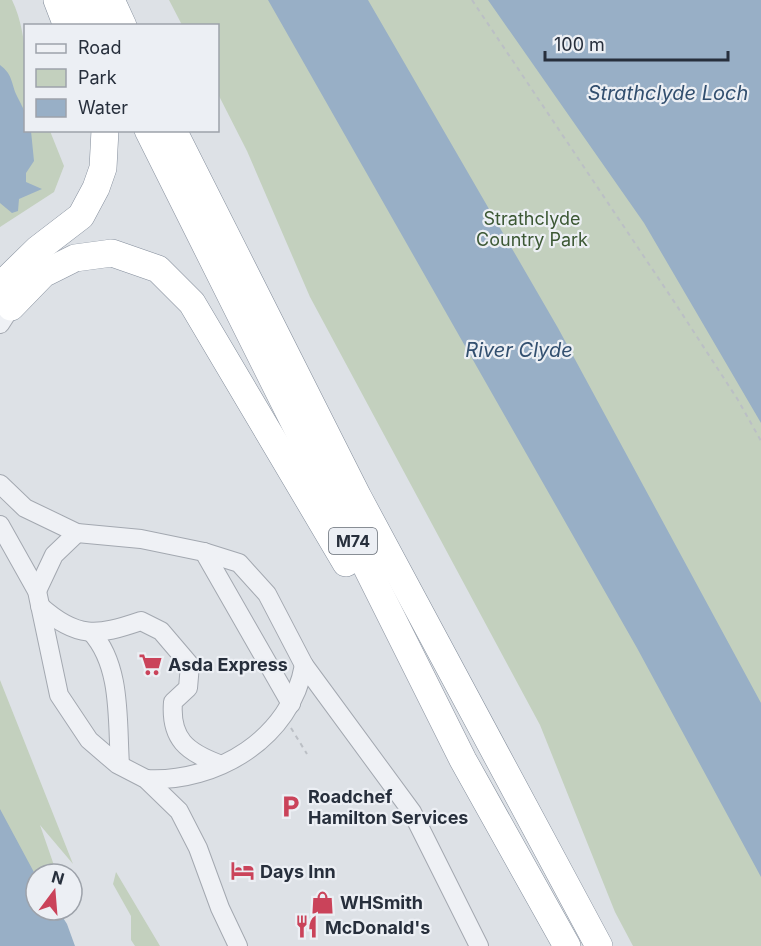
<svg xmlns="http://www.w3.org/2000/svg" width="761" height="946" font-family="Inter,sans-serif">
<rect width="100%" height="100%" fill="#dde1e6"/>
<g fill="#c3d0be">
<path d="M0,0H12C31,40 25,87 26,130L50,131L64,166L54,192L0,227Z"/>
<polygon points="169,0 761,0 761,946 633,946 615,912 540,725 310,297 247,151 218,94 218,26 182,25"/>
<polygon points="0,680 73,864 40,825 57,874 36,874 36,902 0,859"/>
<polygon points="116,872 160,946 135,946 131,940 131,916 113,884"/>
</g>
<g fill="#98afc6">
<polygon points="268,0 368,0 558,328 761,703 761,877 637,648"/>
<polygon points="488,0 761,0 761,423 644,223"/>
<path d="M0,65C12,74 11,81 16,94C24,111 26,109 26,130L31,131L34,161L26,173V182L42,189L19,199L18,211L12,213L0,203Z"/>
<polygon points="0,809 36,876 36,910 58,910 67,924 75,946 0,946"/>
</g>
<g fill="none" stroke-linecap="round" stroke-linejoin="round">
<defs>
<g id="minor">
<polyline points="0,324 11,307"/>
<polyline points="0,484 25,508 77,533 141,539 204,552 239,563 267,594 304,665 412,812 479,946"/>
<polyline points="0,525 37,591 59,695 89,740 117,764 146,779 179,811 198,848 220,908 238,946"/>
<polyline points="204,552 291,704"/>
<polyline points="37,591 54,555 77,533"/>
<path d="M40,606C77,639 97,636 141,621L161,631L190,665L188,688L173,702C170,739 187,752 219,764"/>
<path d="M91,632C122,666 117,721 120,765"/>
<path d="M146,779C217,783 291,738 304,665"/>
</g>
<g id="highway">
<polyline points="57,0 67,26"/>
<polyline points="83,0 96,26"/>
<polyline points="111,0 123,26"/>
<polyline points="148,130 463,760 567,946"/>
<polyline points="173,130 358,497 599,946"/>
<polyline points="0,286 38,249 81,216 96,188 103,168 105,130"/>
<polyline points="11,307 43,274 75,258 112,253 158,269 192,303 346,563"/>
</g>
</defs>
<use href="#minor" stroke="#a3a8b0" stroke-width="20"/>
<use href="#highway" stroke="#848e9c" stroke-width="28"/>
<g stroke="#bbbfc5" stroke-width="2" stroke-dasharray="4.5 4.5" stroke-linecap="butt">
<polyline points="472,0 675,303 738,400 761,441"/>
<polyline points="291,728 307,754"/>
</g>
<use href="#minor" stroke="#eff1f5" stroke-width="18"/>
<use href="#highway" stroke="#fff" stroke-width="27"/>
</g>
<defs>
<symbol id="supermarket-bare" viewBox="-9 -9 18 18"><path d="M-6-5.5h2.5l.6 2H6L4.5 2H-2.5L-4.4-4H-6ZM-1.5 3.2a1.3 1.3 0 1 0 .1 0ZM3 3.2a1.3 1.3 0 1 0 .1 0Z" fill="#ca435a" stroke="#eceff4" stroke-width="2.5" paint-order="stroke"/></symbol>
<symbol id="parking-bare" viewBox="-9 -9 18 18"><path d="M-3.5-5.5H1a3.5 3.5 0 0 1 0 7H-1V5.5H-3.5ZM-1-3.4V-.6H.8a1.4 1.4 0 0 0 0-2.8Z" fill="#ca435a" stroke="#eceff4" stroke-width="2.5" paint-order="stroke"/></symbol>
<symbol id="hotel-bare" viewBox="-9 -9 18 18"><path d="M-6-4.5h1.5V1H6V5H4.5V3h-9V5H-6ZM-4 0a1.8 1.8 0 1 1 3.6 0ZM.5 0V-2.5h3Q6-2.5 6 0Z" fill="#ca435a" stroke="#eceff4" stroke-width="2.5" paint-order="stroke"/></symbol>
<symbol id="shop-bare" viewBox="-9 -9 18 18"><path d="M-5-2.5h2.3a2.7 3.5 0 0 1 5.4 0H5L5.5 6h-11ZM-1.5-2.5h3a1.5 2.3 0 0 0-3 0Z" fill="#ca435a" stroke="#eceff4" stroke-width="2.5" paint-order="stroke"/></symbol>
<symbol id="restaurant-bare" viewBox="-9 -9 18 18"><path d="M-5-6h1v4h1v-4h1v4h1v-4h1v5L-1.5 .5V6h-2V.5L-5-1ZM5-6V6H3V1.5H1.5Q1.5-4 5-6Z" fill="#ca435a" stroke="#eceff4" stroke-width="2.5" paint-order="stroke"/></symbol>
</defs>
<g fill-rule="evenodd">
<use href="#supermarket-bare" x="134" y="648" width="33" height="33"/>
<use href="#parking-bare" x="274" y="790" width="33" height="33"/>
<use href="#hotel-bare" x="226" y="854" width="33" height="33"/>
<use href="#shop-bare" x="306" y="886" width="33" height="33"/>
<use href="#restaurant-bare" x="290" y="910" width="33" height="33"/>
</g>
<g text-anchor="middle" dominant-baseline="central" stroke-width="4.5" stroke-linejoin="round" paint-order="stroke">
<rect fill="#eceff4" stroke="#626973" stroke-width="1.5" x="329" y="528" width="48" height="26" rx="4.5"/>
<g font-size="16" font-weight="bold" fill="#272f3c">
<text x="353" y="541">M74</text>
</g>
<g font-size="18" fill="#3c5834" stroke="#eceff4">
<text x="532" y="218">Strathclyde<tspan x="532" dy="21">Country Park</tspan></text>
</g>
<g font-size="18" font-weight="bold" fill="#272f3c" stroke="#eceff4" text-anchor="start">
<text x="168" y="664">Asda Express</text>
<text x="308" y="796">Roadchef<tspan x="308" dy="21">Hamilton Services</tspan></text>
<text x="260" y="871">Days Inn</text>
<text x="340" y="902">WHSmith</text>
<text x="325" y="927">McDonald's</text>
</g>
<g font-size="20" font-style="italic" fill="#324f6f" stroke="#eceff4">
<text x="668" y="93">Strathclyde Loch</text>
<text x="519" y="350">River Clyde</text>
</g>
</g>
<rect x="24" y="24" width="195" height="108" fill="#eceff4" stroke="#9da2aa" stroke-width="1.5"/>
<rect x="36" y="44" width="30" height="9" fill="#eff1f5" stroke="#9da2aa" stroke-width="1.5"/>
<text x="78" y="54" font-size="18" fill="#272f3c">Road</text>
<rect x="36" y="69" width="30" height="18" fill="#c3d0be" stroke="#9da2aa" stroke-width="1.5"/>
<text x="78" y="84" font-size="18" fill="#272f3c">Park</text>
<rect x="36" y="99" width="30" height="18" fill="#98afc6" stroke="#9da2aa" stroke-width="1.5"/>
<text x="78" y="114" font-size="18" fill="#272f3c">Water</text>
<g transform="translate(54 892) rotate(16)"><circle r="28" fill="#eceff4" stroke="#9da2aa" stroke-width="1.5"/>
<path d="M0-4.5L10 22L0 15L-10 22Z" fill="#ca435a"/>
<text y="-9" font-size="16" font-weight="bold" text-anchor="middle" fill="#272f3c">N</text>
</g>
<path d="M545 51v9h183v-9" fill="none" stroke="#272f3c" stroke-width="3"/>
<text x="554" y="51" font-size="18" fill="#272f3c" stroke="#eceff4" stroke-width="4.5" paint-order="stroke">100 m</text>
</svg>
